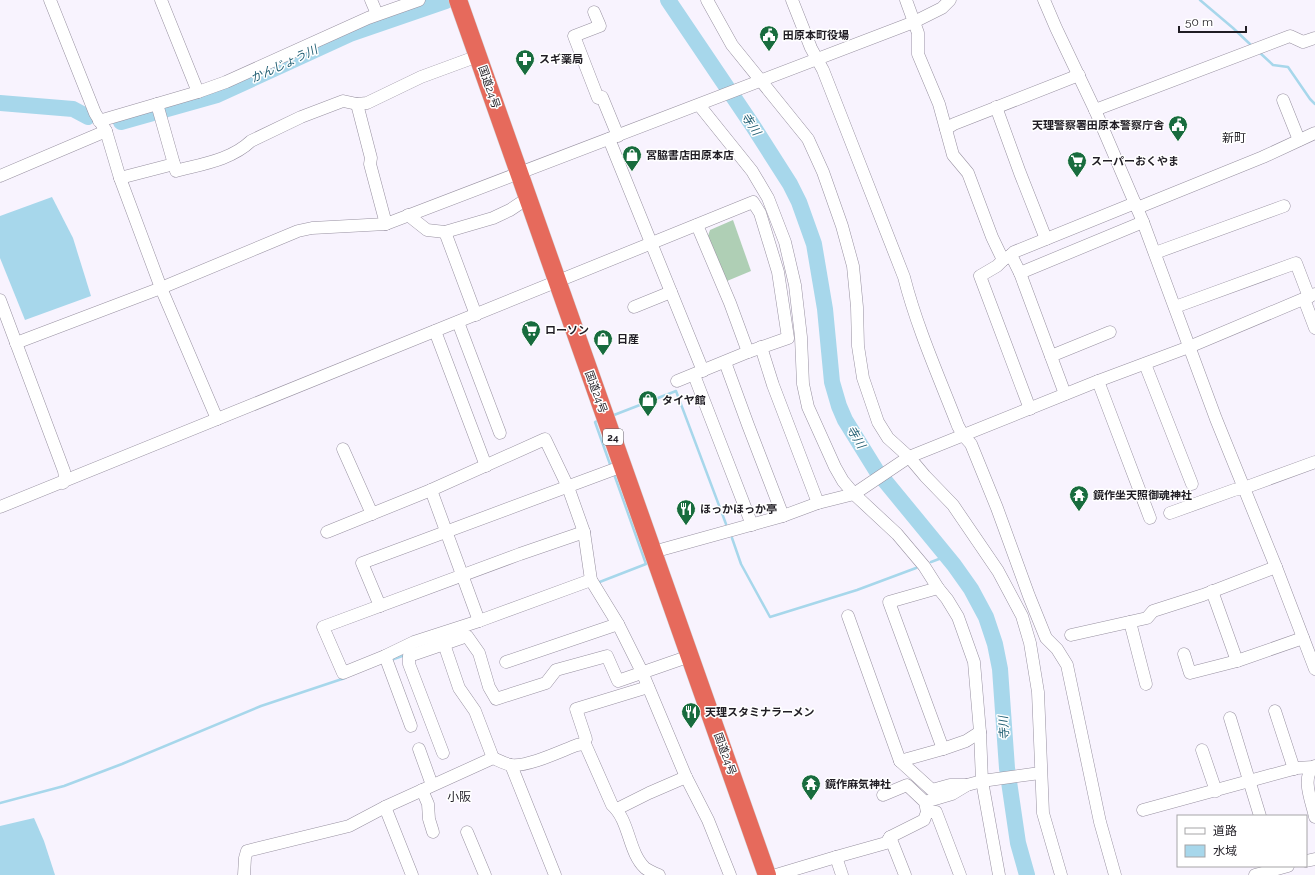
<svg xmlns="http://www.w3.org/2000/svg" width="1315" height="875" font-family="Raleway,'Noto Sans JP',sans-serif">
<rect width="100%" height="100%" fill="#f8f3fe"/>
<polygon fill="#afcfb5" points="733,220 751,271 727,281 708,236 710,230"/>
<g fill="#a7d7eb">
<polygon points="52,197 73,238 91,296 25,320 0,258 0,216"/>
<polygon points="34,818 44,841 55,875 0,875 0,826"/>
</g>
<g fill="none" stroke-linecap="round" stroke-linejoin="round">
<g stroke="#a7d7eb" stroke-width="2.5">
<polyline points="1200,0 1233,28 1252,46"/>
<polyline points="1259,52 1273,65 1288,67 1310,99 1315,104"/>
<polyline points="614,415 676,391 726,524"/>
<polyline points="597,421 595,422 611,467"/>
<polyline points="732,538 741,564 770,617 857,590 916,568"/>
<polyline points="931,562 947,556"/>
<polyline points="597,583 646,564 614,474"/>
<polyline points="391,660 405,655"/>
<polyline points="0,803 64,786 122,764 261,706 345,678"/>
</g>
<g stroke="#a7d7eb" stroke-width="16">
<polyline points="668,0 753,126 790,184 799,202 814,244 825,309 832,382 839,406 845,420 876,470 954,565 971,589 986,617 995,644 1000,669 1007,768 1018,843 1027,875"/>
<polyline points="0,103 73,109 88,117"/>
<polyline points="121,122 217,95 350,34 446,1"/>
</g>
<defs>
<g id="minor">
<polyline points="50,0 95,113 106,131 120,178 161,288 217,419"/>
<polyline points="161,0 198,92"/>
<polyline points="371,0 377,14"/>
<polyline points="707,0 732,45 808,139 823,172 842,226 853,266 857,307 858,346 863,378 878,422 888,438 909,457 925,476 953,505 998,571 1022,616 1030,643 1038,692 1043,813 1061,875"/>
<path d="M792,0L811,48L823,70L904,277C917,328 939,377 958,426L963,435L971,444L997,508L1029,596L1046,638L1057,649L1067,665L1100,822L1115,875"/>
<polyline points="906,0 918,33 918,54 939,104 953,155 968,173 992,237 1003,260 1011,255 1020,273 1065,394"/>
<polyline points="1044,0 1056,28 1095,110 1143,222 1216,419 1276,567 1315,669"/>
<polyline points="594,12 600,26 574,36 598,98 602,97 618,136"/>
<polyline points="1283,100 1299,140"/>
<polyline points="157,104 174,164"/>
<polyline points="357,104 371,158 370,164 386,224"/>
<polyline points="699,105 752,171 768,198 785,242 795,285 801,337 803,384 808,407 835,467 843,481 854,494 897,534 924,566 938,588 947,599 958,617 974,662 980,732 982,781 999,875"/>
<polyline points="996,107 1020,173 1046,239"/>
<polyline points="1095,110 1290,36 1303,42 1315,38"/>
<polyline points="99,121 198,92 226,82 368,18 419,0"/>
<polyline points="946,129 954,124 1079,75"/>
<polyline points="609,139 703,371"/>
<polyline points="0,176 106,131"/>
<path d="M120,178L174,164L176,171C202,164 231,160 251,141L301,117L343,101L357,104L367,103L421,77L478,56"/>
<polyline points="1137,208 1263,157 1315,133"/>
<polyline points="408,215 427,230 445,232 493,218 510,210 528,198"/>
<polyline points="697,225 730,303 748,352"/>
<polyline points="445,232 476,315"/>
<polyline points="1155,253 1284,206"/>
<polyline points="1011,255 1014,252 1135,203"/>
<polyline points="1003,260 997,266 980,276 1030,409"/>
<polyline points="1020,273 1143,222"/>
<polyline points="1304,299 1315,328"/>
<polyline points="0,300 64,471 65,477 63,483"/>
<polyline points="634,307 671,292"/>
<polyline points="1175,307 1296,263 1309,297"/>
<polyline points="458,322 500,433"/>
<polyline points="435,331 486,466"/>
<polyline points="16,343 161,288 298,231 312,228 386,224 914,22 942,8 950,0"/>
<polyline points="761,347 773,385 818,503"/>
<polyline points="1051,356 1110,332"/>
<polyline points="725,362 748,425 783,516"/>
<polyline points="1145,364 1192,484"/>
<polyline points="694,375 752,525"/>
<polyline points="1098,381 1150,518"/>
<polyline points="343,449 372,514"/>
<polyline points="431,490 479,621"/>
<polyline points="0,507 753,202 760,213 778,272 788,338 748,352 677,381"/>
<polyline points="1170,513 1234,490 1244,488 1315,462"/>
<polyline points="327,532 431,490 545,439 568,487 584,532 591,580 618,624 642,672 686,777 708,820 730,875"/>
<polyline points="584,532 520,554 323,627 343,673 385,656 414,642 479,621 591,580"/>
<polyline points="653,552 783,516 818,503 854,494 909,457 1098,381 1189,347 1315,294"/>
<polyline points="938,588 889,602 943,749 966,741 980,732"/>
<polyline points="1212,591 1237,661"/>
<polyline points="380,606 362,563 623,466"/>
<polyline points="848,616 900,761 932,790 950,785 967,785"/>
<polyline points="1130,622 1146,684"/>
<polyline points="1071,635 1147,618 1153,611 1203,595 1276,567"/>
<polyline points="444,644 467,636 479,653 489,687 496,699 546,683 556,670 607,656 618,681 690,656"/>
<polyline points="1184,654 1190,673 1237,661 1303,638"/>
<polyline points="385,656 411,726"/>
<polyline points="506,662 618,624"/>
<polyline points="1275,711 1294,769"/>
<polyline points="1230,718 1260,816"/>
<polyline points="583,744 586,739 576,709 648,687"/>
<polyline points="419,749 432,785"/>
<polyline points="1202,750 1216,791"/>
<polyline points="443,753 409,664 409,656 444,644 459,688 475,711 493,758"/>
<polyline points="900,761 943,749"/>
<polyline points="511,765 555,875"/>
<path d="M1315,766C1300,776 1312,802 1315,817"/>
<polyline points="422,790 428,804 429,819 433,832"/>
<polyline points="925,802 952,794 967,785 982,781 1040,773"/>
<polyline points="385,807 412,875"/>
<polyline points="617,809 649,793 686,777"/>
<polyline points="1143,810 1297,768 1313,767"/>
<polyline points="927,812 936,812 960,875"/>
<polyline points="467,832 485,875"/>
<polyline points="890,837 905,875"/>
<polyline points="836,857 886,843 890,837 924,820 927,812 925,802 907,785 883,795"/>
<polyline points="1306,861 1315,859"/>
<path d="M244,875L245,858L247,851L349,826L385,807L493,758C498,760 505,764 511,765C528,767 561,751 577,745L583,744L586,746L612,805C630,821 628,852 645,868C649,871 654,873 659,875"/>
<polyline points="776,875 836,857 842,875"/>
<polyline points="1255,875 1288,866"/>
</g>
<polyline id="highway" points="458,0 767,875"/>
</defs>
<use href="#minor" stroke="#9891a1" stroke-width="13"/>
<use href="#highway" stroke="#d2d2d3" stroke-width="19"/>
<use href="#minor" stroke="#fff" stroke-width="12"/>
<use href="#highway" stroke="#e66a5c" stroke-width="18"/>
</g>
<defs>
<symbol id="civic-pin" viewBox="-11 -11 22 30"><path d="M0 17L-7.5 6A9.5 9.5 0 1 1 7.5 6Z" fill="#186c3e" stroke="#fff"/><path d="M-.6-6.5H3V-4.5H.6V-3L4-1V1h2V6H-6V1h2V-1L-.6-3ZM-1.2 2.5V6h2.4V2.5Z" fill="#fff"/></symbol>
<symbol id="pharmacy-pin" viewBox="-11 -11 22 30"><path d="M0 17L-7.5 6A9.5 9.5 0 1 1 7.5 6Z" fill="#186c3e" stroke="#fff"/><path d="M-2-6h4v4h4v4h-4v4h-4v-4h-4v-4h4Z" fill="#fff"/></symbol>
<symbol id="shop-pin" viewBox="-11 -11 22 30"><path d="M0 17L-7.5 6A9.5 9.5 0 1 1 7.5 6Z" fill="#186c3e" stroke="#fff"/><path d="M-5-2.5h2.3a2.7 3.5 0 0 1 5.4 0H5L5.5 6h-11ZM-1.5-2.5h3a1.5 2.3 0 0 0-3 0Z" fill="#fff"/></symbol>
<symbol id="supermarket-pin" viewBox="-11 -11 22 30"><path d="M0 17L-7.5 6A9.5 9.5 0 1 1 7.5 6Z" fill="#186c3e" stroke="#fff"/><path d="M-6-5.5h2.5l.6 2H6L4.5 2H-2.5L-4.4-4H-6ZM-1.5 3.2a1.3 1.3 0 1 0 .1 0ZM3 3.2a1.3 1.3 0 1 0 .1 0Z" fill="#fff"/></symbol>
<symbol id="temple-pin" viewBox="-11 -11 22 30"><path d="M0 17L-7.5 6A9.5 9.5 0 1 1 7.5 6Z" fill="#186c3e" stroke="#fff"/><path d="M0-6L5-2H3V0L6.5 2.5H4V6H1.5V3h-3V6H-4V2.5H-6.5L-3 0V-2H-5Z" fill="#fff"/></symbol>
<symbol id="restaurant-pin" viewBox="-11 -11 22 30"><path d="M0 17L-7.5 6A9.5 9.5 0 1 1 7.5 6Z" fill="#186c3e" stroke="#fff"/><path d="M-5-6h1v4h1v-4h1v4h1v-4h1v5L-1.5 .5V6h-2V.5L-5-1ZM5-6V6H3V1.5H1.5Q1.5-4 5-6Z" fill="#fff"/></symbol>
</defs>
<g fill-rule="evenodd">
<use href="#civic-pin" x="758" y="24" width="22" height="30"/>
<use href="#pharmacy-pin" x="514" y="48" width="22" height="30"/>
<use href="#civic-pin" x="1167" y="114" width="22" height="30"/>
<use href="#shop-pin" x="621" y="144" width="22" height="30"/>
<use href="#supermarket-pin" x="1066" y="150" width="22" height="30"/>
<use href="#supermarket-pin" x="520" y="319" width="22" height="30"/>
<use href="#shop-pin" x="592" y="328" width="22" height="30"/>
<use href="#shop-pin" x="637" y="389" width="22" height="30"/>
<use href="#temple-pin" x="1068" y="484" width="22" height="30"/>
<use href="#restaurant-pin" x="675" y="498" width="22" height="30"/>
<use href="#restaurant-pin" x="680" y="701" width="22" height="30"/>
<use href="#temple-pin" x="800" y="773" width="22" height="30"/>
</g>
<g text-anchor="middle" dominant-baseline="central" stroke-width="3" stroke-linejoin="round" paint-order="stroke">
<rect fill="#fff" stroke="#636166" stroke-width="1" x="603" y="429" width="20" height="16" rx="3"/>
<g font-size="10" font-weight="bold" fill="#201d24">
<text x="613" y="437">24</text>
</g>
<g font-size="11" font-weight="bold" fill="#201d24" stroke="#fff" text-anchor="start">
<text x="783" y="35">田原本町役場</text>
<text x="539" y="59">スギ薬局</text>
<text x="1164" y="125" text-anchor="end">天理警察署田原本警察庁舎</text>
<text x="646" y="155">宮脇書店田原本店</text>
<text x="1091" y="161">スーパーおくやま</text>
<text x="545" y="330">ローソン</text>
<text x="617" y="339">日産</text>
<text x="662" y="400">タイヤ館</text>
<text x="1093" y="495">鏡作坐天照御魂神社</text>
<text x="700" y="509">ほっかほっか亭</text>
<text x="705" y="712">天理スタミナラーメン</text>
<text x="825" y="784">鏡作麻気神社</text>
</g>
<g font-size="11" fill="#201d24" stroke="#fff">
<text transform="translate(489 87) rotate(71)">国道24号</text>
<text transform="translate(596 392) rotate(70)">国道24号</text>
<text transform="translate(725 754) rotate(70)">国道24号</text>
</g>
<g font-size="12" font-style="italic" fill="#225f73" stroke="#fff">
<text transform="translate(284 64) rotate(-25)">かんじょう川</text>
<text transform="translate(751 124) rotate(57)">寺川</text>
<text transform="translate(856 437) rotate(59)">寺川</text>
<text transform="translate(1004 728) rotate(-94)">寺川</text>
</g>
<g font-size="12" fill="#201d24" stroke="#fff">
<text x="1234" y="138">新町</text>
<text x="459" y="797">小阪</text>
</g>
</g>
<rect x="1177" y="815" width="130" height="52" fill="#ffffff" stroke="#a6a5a7"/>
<rect x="1185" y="828" width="20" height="6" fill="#ffffff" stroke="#a6a5a7"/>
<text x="1213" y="835" font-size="12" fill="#201d24">道路</text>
<rect x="1185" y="845" width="20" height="12" fill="#a7d7eb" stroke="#a6a5a7"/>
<text x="1213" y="855" font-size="12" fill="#201d24">水域</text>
<path d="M1179 26v6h67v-6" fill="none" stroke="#201d24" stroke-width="2"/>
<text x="1185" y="26" font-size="12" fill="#201d24" stroke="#ffffff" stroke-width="3" paint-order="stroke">50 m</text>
</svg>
